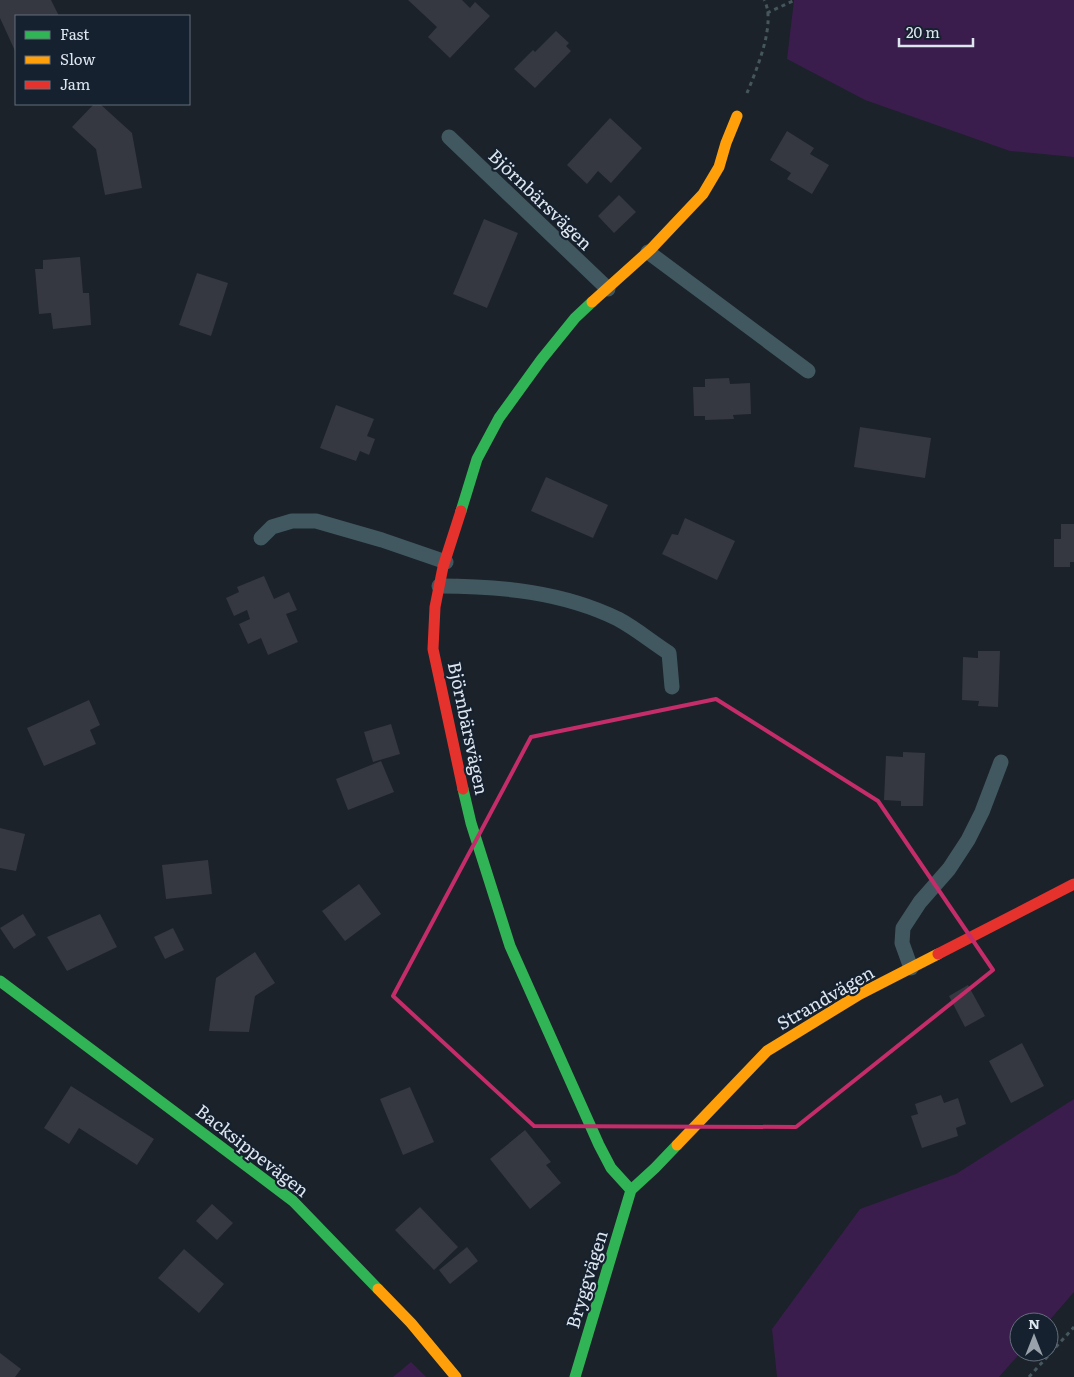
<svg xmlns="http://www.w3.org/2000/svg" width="1074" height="1377" font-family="Literata,serif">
<rect width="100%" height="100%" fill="#1b2229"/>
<g fill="#3a1d4d">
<polygon points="794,0 1074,0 1074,157 1010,151 865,100 787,59"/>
<polygon points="1074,1099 1074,1292 1048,1322 1019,1322 1019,1352 1021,1352 999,1377 777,1377 772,1329 860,1209 956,1174"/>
<polygon points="411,1362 426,1377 393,1377"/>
</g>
<g fill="#353840">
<polygon points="0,0 51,0 59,16 16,16 16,53 0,18"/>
<polygon points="408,0 462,0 470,8 475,2 490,16 450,58 428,37 437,27"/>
<polygon points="556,31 569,43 566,46 571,51 535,88 514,69 533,50 535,52"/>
<polygon points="94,104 100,104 132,133 142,188 105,195 96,149 72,127"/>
<polygon points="610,118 642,148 611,183 598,171 587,184 567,165"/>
<polygon points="787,131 814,148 810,154 829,165 812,194 787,179 791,173 770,160"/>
<polygon points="619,195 636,212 614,233 598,216"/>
<polygon points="484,219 518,233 487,308 453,294"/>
<polygon points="80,257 83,293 89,293 91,325 53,329 51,313 39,314 35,269 43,269 43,260"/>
<polygon points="197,273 228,283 211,336 179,325"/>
<polygon points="729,378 730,384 750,383 751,414 733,415 734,419 705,420 705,416 694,416 693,387 705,387 705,379"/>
<polygon points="336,405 374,419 367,436 375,439 369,455 360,451 356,461 320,448"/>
<polygon points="860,427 931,438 925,478 854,467"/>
<polygon points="546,477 608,505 593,538 531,511"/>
<polygon points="685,518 735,541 717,580 662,554 672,534 678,535"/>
<polygon points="1061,524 1074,524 1074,562 1070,562 1070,567 1054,567 1054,539 1061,539"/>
<polygon points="264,576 274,599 289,592 297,610 286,614 298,642 268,655 261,638 248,644 239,624 250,619 247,610 234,616 226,598 239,592 237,587"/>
<polygon points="978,651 1000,651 998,707 978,706 979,701 962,700 963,657 978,658"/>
<polygon points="89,700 100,725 90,730 96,744 44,766 27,728"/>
<polygon points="391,724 400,754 373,762 364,732"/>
<polygon points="903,752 925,753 923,806 901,806 901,801 884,800 886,756 903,757"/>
<polygon points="381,761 394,792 348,810 336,779"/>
<polygon points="0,828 25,834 16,871 0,868"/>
<polygon points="208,860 212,894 166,899 162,865"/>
<polygon points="359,884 381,914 345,941 322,911"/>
<polygon points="23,914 36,935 14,949 0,928"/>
<polygon points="100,914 117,947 67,971 47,937"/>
<polygon points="173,928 184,950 165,959 154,937"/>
<polygon points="255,952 275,983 255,996 249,1032 209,1031 216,978"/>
<polygon points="968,985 985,1016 965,1027 949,996"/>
<polygon points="1022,1043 1044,1086 1011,1103 989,1061"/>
<polygon points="71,1086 154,1139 137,1165 79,1128 69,1144 44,1128"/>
<polygon points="410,1087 434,1142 403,1155 380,1099"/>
<polygon points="941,1095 944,1103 958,1098 966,1124 956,1128 958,1136 922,1148 911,1116 918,1114 915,1104"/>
<polygon points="525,1130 551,1162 546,1165 561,1183 530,1209 490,1159"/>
<polygon points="212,1204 233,1223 217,1240 196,1221"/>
<polygon points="420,1207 458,1247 434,1270 395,1230"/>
<polygon points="467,1247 478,1261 450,1284 439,1270"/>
<polygon points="184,1249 224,1284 199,1313 158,1278"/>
<polygon points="0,1353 21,1369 15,1377 0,1377"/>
</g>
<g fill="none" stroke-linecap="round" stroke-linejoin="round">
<g stroke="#46565d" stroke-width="3" stroke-dasharray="4 4" stroke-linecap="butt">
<polyline points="767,13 795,0"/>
<path d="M747,93C756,71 777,22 764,0"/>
<polyline points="1029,1377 1074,1327"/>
</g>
<g stroke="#415861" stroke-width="15">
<polyline points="449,137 608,289"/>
<polyline points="648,252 808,371"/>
<polyline points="261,538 272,527 292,521 316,521 382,540 446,562"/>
<path d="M439,586C500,586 563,592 618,619C635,628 652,642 669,653L672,687"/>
<polyline points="911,968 902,943 903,928 920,902 949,869 968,840 982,812 1001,762"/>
</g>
<g stroke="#30b455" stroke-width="11">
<polyline points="461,511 477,459 499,418 541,360 575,318 592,302"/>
<polyline points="463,789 471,823 510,946 599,1145 611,1168 631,1190"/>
<polyline points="0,981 293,1201 378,1289"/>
<polyline points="575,1377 631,1190 655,1168 677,1145"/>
</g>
<g stroke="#ff9f0a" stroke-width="11">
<polyline points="592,302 651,249 703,194 719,167 726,143 737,116"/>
<polyline points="677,1145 767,1051 860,994 938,954"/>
<polyline points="378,1289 411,1323 456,1377"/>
</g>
<g stroke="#e5322d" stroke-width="11">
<polyline points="461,511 443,567 435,607 433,649 463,789"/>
<polyline points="938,954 1074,884"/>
</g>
</g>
<path fill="none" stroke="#c52c6a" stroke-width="4" stroke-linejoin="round" d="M716,699L878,801L993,970L796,1127L534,1126L393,996L531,737Z"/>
<g text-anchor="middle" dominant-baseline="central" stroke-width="4.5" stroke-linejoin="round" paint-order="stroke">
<g font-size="18" fill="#dde5ef" stroke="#15212f">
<text transform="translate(541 199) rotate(44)">Björnbärsvägen</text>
<text transform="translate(469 728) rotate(78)">Björnbärsvägen</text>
<text transform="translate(825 997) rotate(-30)">Strandvägen</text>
<text transform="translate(253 1150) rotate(38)">Backsippevägen</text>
<text transform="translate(586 1279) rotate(-73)">Bryggvägen</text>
</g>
</g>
<rect x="15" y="15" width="175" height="90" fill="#15212f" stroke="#656f7c"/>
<rect x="25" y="31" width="25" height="8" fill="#30b455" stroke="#656f7c"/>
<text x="60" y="40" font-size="15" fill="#dde5ef">Fast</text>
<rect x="25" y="56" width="25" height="8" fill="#ff9f0a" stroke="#656f7c"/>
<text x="60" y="65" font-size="15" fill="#dde5ef">Slow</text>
<rect x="25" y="81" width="25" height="8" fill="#e5322d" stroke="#656f7c"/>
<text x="60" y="90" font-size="15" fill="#dde5ef">Jam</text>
<g transform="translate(1034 1337)"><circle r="24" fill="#15212f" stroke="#656f7c"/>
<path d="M0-4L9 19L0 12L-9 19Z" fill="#99a1aa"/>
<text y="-8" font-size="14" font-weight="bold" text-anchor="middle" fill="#dde5ef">N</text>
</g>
<path d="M899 38v8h74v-8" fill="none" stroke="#dde5ef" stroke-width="2.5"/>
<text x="906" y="38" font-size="15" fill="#dde5ef" stroke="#15212f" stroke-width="4" paint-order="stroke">20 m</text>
</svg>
